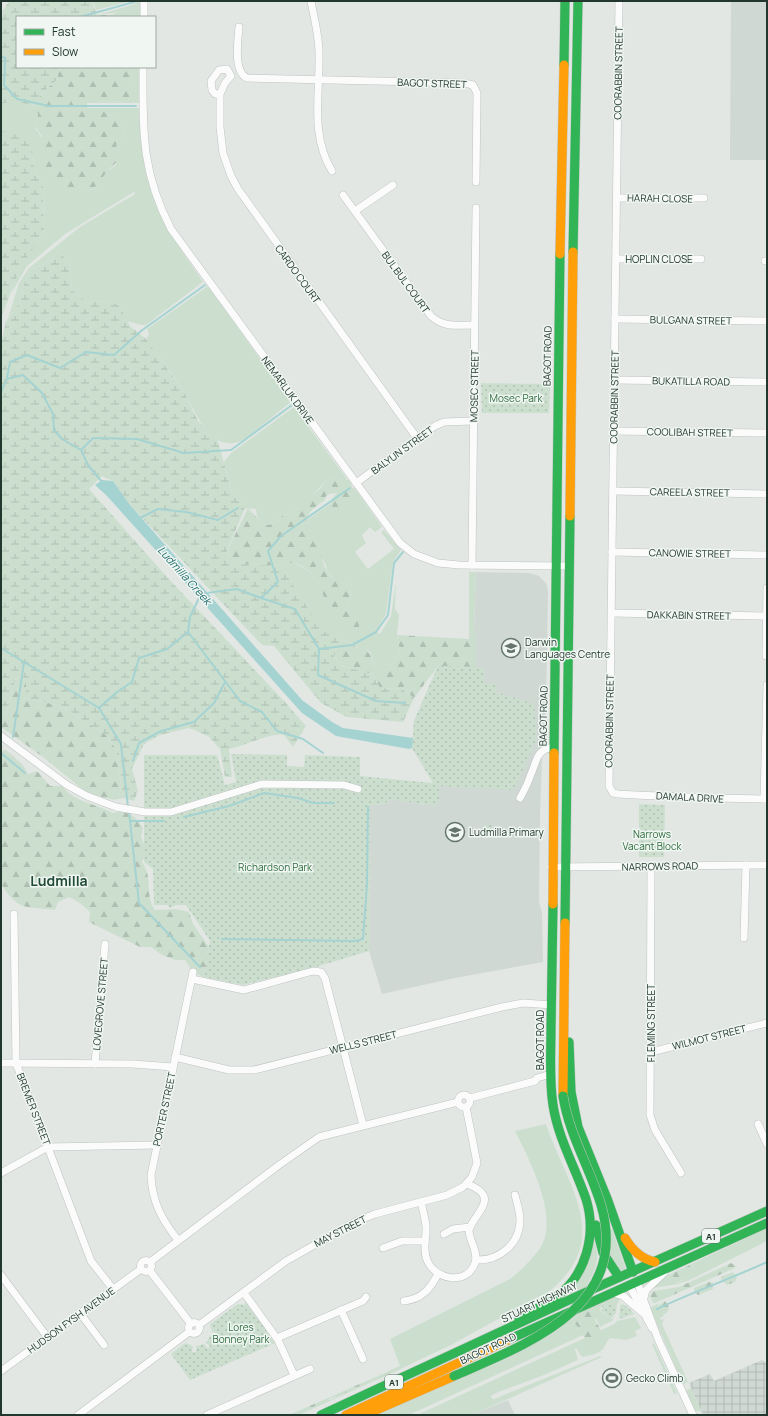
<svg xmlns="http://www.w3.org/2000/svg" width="768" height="1416" font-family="Manrope,sans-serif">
<defs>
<pattern id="industrial-grid" width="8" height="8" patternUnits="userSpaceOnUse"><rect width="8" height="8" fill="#d0d8d3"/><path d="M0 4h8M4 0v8" fill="none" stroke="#b2bab5"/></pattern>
<pattern id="forest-firs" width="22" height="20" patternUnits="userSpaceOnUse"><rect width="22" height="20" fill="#ccdfcf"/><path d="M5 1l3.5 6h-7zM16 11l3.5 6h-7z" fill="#afc0b2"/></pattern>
<pattern id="wetland-marsh" width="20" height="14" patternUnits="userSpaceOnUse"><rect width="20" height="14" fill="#ccdfcf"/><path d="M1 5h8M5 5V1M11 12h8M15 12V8" fill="none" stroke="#afc0b2"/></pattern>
<pattern id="park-dots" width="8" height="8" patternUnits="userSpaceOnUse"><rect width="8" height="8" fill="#ccdfcf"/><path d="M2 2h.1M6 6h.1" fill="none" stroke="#afc0b2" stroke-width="1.8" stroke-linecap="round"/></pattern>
</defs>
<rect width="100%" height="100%" fill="#e2e7e4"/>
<g fill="#d0d8d3">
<polygon points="731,1 767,1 767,160 730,160"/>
<polygon points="476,572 529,573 539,576 546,583 548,591 546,706 542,757 540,815 539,901 542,913 543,962 455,978 382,994 369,951 370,805 383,804 391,799 412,801 424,805 439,787 412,748 414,721 438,666 475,667 476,630 474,630"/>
<polygon points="508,1400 515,1415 472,1415"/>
</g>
<polygon fill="url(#industrial-grid)" points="762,1360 767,1364 767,1415 703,1415 689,1383 710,1374 714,1381"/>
<g fill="#ccdfcf" fill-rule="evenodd">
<polygon points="93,1 131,1 96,10"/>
<path d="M135,1H140V17H123V13C115,12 106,14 97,15L135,4Z"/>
<polygon points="132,67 139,67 139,103 87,103 87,102 128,101 133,85 132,75 134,69"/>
<path d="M12,100C30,104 45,104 35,128C42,137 50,150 44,161C48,171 54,179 66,179L67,183L78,188L82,186L90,190L95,188L106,172L116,165V142L125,132L126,127L117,114L110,116L104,112H87L86,108H139C140,153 147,197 172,236C182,252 193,267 203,282L146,325H141L127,321L119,304L97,301L87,303L72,290L70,265L59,251L46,263L31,269L24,284L20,303L8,318L19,283L29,268L80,227L135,194L134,192L65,234L27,266L12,292C15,271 29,251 44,237L43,187L34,168L33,153L10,132L1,131V104Z"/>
<path d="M208,286L291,402C281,409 247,440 238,442C209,451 195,410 183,391C172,373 158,357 146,339L149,334L147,329Z"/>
<path d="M294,407L347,479L345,481L332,479L325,481C319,491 306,497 302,507L282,516L275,523L268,525L262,523L257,517L256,509L245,508L232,493L224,462L231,453Z"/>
<polygon points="354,487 382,527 375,532 370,527 362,535 366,543 355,552 368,569 394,549 381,532 384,530 401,550 393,562 386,614 376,631 380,634 391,616 396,581 395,609 399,615 397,635 400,651 387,671 375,668 370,652 358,648 350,641 339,640 322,631 281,566 293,562 309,571 319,583 323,591 359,626 351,612 346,610 352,593 345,583 337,582 327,572 326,565 309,534 307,520"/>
<polygon points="469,572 476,572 474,630 476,630 476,667 471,667 471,642 469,639"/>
<path d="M546,1124C566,1184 614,1237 551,1290L451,1345L377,1380L378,1376L400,1366L390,1339L510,1279C520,1271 540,1253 544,1240C555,1209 529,1159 515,1131Z"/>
<path d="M767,1228V1241L690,1280L678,1284L653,1288V1287L668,1275ZM690,1265L693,1267L689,1279L683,1280L678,1283L668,1279L669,1275Z"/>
<polygon points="610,1229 612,1229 626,1269 620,1271 607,1257"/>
<path d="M594,1239C601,1261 595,1270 585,1289L567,1295L586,1268Z"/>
<polygon points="611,1297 621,1297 617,1305 602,1306 600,1308 601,1312 611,1319 614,1318 612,1321 600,1327 596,1319 581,1310"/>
<polygon points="659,1303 657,1306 661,1320 664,1319 662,1324 688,1382 683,1384 650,1308"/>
<path d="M635,1317L641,1328L635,1331L637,1336L626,1340L610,1338C606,1342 606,1345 603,1349C599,1354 588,1356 582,1357L576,1348L575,1349L578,1360L544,1375L496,1393L491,1396V1398L494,1399L600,1356L602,1357L472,1415H417L585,1338L589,1340L601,1331V1330L614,1324L617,1321Z"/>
<polygon points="570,1319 581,1330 583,1335 409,1415 373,1415 553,1333"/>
<polygon points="654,1343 677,1393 674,1394 652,1344"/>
<path d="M368,1382H372L299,1415H295L315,1406L316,1404C335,1400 350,1389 368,1382Z"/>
<polygon points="691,1388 702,1412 694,1410 686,1391"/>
</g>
<g fill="url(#forest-firs)">
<polygon points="117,13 123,13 123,17 96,17 97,15 110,15"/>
<path d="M59,67H132L134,69L132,75L135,79L128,101L87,102V112H104L110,116L117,114L126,127L125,132L116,142L117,151L122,157C117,163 110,167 106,173C101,179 98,187 90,190L82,186L78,188L77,193L71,199L67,195L65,189L67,183L66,179H59L43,168L45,148L40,144L42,136L35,127C39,119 40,112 33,105L46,89L57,80Z"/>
<path d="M332,479L349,480C355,489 352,501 345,509H335L332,506L331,500L337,493L329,494L326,496L325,500C319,504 307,512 307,520C309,531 310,531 315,540C321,549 322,562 327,572C331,578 338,582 345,583L352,593L346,610L356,614L359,626V633L349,634L346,628L339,624L337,616L329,611L319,583L309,571L302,566L293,562L281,566L238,564L226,553L248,508L262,523L268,525L275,523L282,516L302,507L305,499L320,489L325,481Z"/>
<path d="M397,635L469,639L471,642V667L438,666L414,698L402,689L380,688L372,674L342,666L334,657L339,640L350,641L357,648C370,648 371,657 375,667L387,671L400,651Z"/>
<polygon points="16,677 26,679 26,698 61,706 106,735 116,749 123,798 114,800 87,793 43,757 1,727 1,711 6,715"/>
<path d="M6,750L22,764L28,774L37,771L50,786H62C76,803 94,803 113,813C128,809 135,816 143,828L141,836L147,853L142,862C154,879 144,894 155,910L176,909L189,912L193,924L209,947L203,977L193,972L185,960H175L162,955L151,947H140L89,922L90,912L80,903L69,897L58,902L55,910C25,906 19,912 1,884V751Z"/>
<polygon points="731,1263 736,1266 735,1268 655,1303 653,1303 650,1296 653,1291 679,1287"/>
<polygon points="690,1265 693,1267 693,1276 689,1279 683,1280 673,1284 667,1281 669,1275"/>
<polygon points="733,1272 737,1277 735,1282 727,1285 721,1280 721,1277"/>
<polygon points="709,1282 713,1283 713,1289 698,1295 694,1291 694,1288"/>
<polygon points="665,1301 669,1306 668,1311 662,1317 659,1317 656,1307"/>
<path d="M587,1310C598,1314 593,1314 596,1322C598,1325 600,1328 601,1331L599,1337L594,1341L586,1340L581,1333V1330L570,1319L574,1315Z"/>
<polygon points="378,1376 377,1380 354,1388 340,1396 330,1398 328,1401 316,1404 315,1406 295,1415 289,1415"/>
</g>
<g fill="url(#wetland-marsh)">
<polygon points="9,1 92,1 97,15 96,17 17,17 17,67 59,67 57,80 46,89 33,105 12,101 1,104 1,20 3,10"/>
<path d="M1,131L10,132L27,140L33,153L34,168L43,187L44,237C20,259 13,289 1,318Z"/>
<path d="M59,251L70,265L72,290L87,303L97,301L119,304L130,326L146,339L184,392L198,421L218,441L232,493L245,508L226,553L238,564L281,566L322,630L339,640L334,657L342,666L372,674L380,688L402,689L414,698L403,722L347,717L321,703L274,646L262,645L130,505L113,481L102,476L89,489L167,577L285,702L306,726L293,747L284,735C266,733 247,746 229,749L232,777H225L220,749L208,736L189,728L160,735L144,744L132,769L138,791L134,801L123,798L116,749L106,735L61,706L26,698V679L16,677L6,715L1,711V343L6,321L20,303L24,284L31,269L46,263Z"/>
</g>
<g fill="url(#park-dots)">
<polygon points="481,383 550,384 549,413 482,413"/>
<polygon points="438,666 483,667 484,683 495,683 496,692 534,704 537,737 514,790 439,786 439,800 435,806 391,799 383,804 370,805 369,951 309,969 243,985 203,977 210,941 186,905 176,905 170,908 168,905 154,905 153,869 144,862 144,755 217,755 225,785 236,782 231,754 287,755 287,766 304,767 305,755 360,757 360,776 433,783 412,748 414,721"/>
<polygon points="639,804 665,805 664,857 639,857"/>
<polygon points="483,825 491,825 494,830 493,834 488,836 486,831 484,831"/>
<polygon points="246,1302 275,1343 190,1380 171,1354 185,1343 193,1346 192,1352 196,1352 196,1346 204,1344 208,1349 210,1346 206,1343 211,1335 216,1337 217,1333 212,1332 210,1324 238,1304 244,1305"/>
<polygon points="607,1303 613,1303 617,1305 616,1313 611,1319 601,1311 602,1306"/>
<polygon points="623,1304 629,1308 634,1314 619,1319 620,1305"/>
</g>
<polygon fill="#a5d3d2" points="102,480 113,481 130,505 302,700 332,722 343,728 413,738 412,748 409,749 336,736 302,713 107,496 95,485"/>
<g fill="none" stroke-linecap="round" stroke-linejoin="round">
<g stroke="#a5d3d2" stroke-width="2">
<polyline points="80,17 134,2"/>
<polyline points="1,56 5,58 4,85 17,99 49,106 136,106"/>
<polyline points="7,378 10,362 27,355 60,368 86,352 114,355 141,331 205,285"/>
<polyline points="1,392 7,379 23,375 42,393 53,414 54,430 62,439 81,450 88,465 102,482"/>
<polyline points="81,450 93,438 137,439 184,453 231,450 292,405"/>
<polyline points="140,518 158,509 186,512 218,520 238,508"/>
<polyline points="207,593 237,589 261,598 278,582 268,551 281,536 350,488"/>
<polyline points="261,598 295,609 319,649 352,645 376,632 388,615 394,563 403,552"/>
<polyline points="188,632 240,701 262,712 277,731 303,739 323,753"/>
<polyline points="1,648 99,708 121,744 128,807"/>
<polyline points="319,649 318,675 376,701 405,703"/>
<polyline points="99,708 117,692 132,682 139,658 167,649 188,632 190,617 199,598"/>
<polyline points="13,737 24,662"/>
<polyline points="1,753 25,773"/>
<polyline points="133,761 139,743 161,731 194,722 214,703 225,682"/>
<polyline points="129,812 139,903 200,967"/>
<polyline points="184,817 229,806 264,793 298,798 313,803 334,803"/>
<polyline points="130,821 164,821"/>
<polyline points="222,939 355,941 363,939 367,884 368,807"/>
<path d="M657,1309C693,1292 730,1279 767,1262"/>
</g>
<defs>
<g id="street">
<path d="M311,1C314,18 319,36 319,53C320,94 310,135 332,171"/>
<path d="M619,1L609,786L613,793L618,794C668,797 717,798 767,799"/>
<polyline points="144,17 144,1"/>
<path d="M239,27C238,40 233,72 247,78L464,83L473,85L477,93L476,182"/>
<path d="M143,67C143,131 141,171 171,229L400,543L414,554L438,563L459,565L570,566"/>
<polyline points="220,94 215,94 212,90 211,81 219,70 227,69 231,76 225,83 220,94 220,127 223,153 231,176 238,189 417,438"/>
<path d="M343,195L431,316C444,328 458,325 474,325"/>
<polyline points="617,198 704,198"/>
<polyline points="355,211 393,185"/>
<polyline points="616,259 701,259"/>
<polyline points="765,261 767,261"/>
<polyline points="615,319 767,321"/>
<polyline points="614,380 767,382"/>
<polyline points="613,431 767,433"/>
<polyline points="356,483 435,426 444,422 473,421"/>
<polyline points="613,491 767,494"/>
<polyline points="612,552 767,555"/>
<polyline points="472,565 476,208"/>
<polyline points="612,613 767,616"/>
<polyline points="766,656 767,588"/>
<polyline points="1,736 67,785 87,796 116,807 145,812 171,812 262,784 344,785 358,789"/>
<path d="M520,798C524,791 528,783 531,774C537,761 536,749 554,747"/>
<polyline points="764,799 767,685"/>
<polyline points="651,866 650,1115 655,1130 681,1173"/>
<polyline points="552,867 767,865"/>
<polyline points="14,914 16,1063 91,1261 113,1289"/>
<polyline points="744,938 746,865"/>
<polyline points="192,979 244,990 313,971 321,972 325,978 363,1125"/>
<polyline points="651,1052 767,1023"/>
<polyline points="175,1057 229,1070 254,1070 502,1007 523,1003 552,1005"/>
<polyline points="1,1063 133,1064 173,1067"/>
<polyline points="95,1064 105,944"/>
<circle cx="464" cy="1101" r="6"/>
<polyline points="470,1098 535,1081 537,1078 551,1074"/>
<polyline points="758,1124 767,1144"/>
<polyline points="1,1173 48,1147 157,1145"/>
<path d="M421,1202C423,1210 425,1218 426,1226C427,1238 422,1248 427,1260C435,1280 467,1286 475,1263C479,1252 469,1241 469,1230C475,1212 502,1197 467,1184"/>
<polyline points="444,1234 453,1229 470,1227"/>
<path d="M178,1240C162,1220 152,1202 151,1175L193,972"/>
<polyline points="383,1248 402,1241 425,1241"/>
<path d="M476,1260C499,1261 520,1244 520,1220C520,1212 517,1203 515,1195"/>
<circle cx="146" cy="1266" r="5.5"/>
<polyline points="150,1262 279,1165 319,1137 458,1102"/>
<polyline points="150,1271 191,1324"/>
<polyline points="1,1275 48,1338"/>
<polyline points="637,1282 658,1339 693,1415"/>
<polyline points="629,1285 652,1328"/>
<polyline points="244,1293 278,1340 294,1375"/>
<polyline points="613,1293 623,1296 643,1313"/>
<polyline points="644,1298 646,1290 664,1273"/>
<path d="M404,1301C422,1299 430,1289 438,1274"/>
<polyline points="341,1310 363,1359"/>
<polyline points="80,1313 104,1345"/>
<circle cx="194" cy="1328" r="5.5"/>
<polyline points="199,1325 286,1261 357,1221 375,1214 447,1195 463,1187 472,1177 477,1163 466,1107"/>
<polyline points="277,1338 363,1301 366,1297"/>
<polyline points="1,1371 141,1269"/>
<polyline points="78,1415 189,1332"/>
<polyline points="207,1415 310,1369"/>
</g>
<g id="fast">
<polyline points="564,65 565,1"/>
<polyline points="573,252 578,1"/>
<polyline points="554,753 560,254"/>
<polyline points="565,923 570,516"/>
<polyline points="569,1042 571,1092 578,1127 608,1201 633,1272"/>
<polyline points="596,1225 603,1253 619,1277"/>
<path d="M519,1318C531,1311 545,1306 556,1297C586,1276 597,1234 586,1199C575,1167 558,1138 553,1105C549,1080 551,1054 551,1029C552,987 552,946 553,904"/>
<polyline points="508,1340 767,1223"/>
<polyline points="321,1415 582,1294 767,1211"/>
</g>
<g id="slow">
<polyline points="560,254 564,65"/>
<polyline points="570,516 573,252"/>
<polyline points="553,904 554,753"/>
<polyline points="563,1096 565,923"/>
<path d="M625,1238C632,1250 641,1259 655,1262"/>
<polyline points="346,1415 508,1340"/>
<polyline points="360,1415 376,1410 454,1376"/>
</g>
</defs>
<use href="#street" stroke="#bfc4c1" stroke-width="8"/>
<use href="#fast" stroke="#bec5c1" stroke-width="10"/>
<use href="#slow" stroke="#bec5c1" stroke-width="10"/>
<use href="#street" stroke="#fbfbfb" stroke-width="7"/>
<use href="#fast" stroke="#30b455" stroke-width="9"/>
<use href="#slow" stroke="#ff9f0a" stroke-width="9"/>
<defs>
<path id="fast-bridge" d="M454,1376C527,1344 631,1307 601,1205C590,1168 569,1135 563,1096"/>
</defs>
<use href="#fast-bridge" stroke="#bec5c1" stroke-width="10" stroke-linecap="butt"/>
<use href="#fast-bridge" stroke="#30b455" stroke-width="9"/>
</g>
<defs>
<symbol id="school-ring" viewBox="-11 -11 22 22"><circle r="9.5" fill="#f0f6f2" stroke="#65756e" stroke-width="1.5"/><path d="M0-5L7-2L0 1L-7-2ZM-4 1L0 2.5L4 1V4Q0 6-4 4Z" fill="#65756e"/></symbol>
<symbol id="stadium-ring" viewBox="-11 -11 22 22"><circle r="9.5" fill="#f0f6f2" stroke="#65756e" stroke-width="1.5"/><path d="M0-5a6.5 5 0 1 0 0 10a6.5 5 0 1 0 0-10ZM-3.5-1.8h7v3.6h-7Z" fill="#65756e"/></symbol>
</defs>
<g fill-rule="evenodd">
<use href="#school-ring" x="500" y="637" width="22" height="22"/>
<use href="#school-ring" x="444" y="821" width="22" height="22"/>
<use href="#stadium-ring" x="601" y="1367" width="22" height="22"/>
</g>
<g text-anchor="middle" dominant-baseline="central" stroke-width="3" stroke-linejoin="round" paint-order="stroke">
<g fill="#f0f6f2" stroke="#607169" stroke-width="1">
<rect x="702" y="1229" width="18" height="14" rx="3"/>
<rect x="385" y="1375" width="18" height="14" rx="3"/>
</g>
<g font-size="9" font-weight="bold" fill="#22382e">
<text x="711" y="1236">A1</text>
<text x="394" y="1382">A1</text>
</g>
<g font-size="10" fill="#22382e" stroke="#f0f6f2">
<text transform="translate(618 73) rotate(-89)">COORABBIN STREET</text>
<text transform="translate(432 83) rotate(2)">BAGOT STREET</text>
<text transform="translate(660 198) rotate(1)">HARAH CLOSE</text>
<text x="659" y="259">HOPLIN CLOSE</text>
<text transform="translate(298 274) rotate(54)">CARDO COURT</text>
<text transform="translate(406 282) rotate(54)">BUL BUL COURT</text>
<text transform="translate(691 320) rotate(1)">BULGANA STREET</text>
<text transform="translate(547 356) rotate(-89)">BAGOT ROAD</text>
<text transform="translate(691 381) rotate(1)">BUKATILLA ROAD</text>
<text transform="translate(474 386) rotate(-89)">MOSEC STREET</text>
<text transform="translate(288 390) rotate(54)">NEMARLUK DRIVE</text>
<text transform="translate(614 397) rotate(-89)">COORABBIN STREET</text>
<text transform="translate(690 432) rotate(1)">COOLIBAH STREET</text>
<text transform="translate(402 450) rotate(-36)">BALYUN STREET</text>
<text transform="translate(690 492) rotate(1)">CAREELA STREET</text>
<text transform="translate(690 553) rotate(1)">CANOWIE STREET</text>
<text transform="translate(689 615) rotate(1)">DAKKABIN STREET</text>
<text transform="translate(543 716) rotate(-89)">BAGOT ROAD</text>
<text transform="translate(609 721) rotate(-89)">COORABBIN STREET</text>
<text transform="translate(690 797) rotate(3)">DAMALA DRIVE</text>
<text transform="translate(660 866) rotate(-1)">NARROWS ROAD</text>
<text transform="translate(100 1004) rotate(-85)">LOVEGROVE STREET</text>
<text transform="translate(651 1023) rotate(-90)">FLEMING STREET</text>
<text transform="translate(709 1037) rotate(-14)">WILMOT STREET</text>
<text transform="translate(540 1040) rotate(-90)">BAGOT ROAD</text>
<text transform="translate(363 1042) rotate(-14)">WELLS STREET</text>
<text transform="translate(34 1109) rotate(69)">BREMER STREET</text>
<text transform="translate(164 1109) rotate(-78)">PORTER STREET</text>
<text transform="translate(340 1231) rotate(-27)">MAY STREET</text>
<text transform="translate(539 1302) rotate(-25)">STUART HIGHWAY</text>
<text transform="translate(71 1320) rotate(-36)">HUDSON FYSH AVENUE</text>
<text transform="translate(488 1348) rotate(-25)">BAGOT ROAD</text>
</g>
<g font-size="10" fill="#2f6c3d" stroke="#f0f6f2">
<text x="516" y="398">Mosec Park</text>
<text x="652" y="834">Narrows<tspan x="652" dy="12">Vacant Block</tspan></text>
<text x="275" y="867">Richardson Park</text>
<text x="241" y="1327">Lores<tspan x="241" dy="12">Bonney Park</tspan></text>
</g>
<g font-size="10" fill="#22382e" stroke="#f0f6f2" text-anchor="start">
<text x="525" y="642">Darwin<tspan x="525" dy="12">Languages Centre</tspan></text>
<text x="469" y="832">Ludmilla Primary</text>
<text x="626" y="1378">Gecko Climb</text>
</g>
<g font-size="11" font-style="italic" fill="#216f6f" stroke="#f0f6f2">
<text transform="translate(185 575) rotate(48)">Ludmilla Creek</text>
</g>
<g font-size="14" font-weight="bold" fill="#1f4938" stroke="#f0f6f2">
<text x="59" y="880">Ludmilla</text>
</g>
</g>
<rect width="768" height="1416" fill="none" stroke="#22382e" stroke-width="4"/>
<rect x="16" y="16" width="140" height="52" fill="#f0f6f2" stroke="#9eaaa4"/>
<rect x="24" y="29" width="20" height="6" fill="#30b455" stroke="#9eaaa4"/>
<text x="52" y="36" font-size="12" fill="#22382e">Fast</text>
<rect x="24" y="49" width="20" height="6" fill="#ff9f0a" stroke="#9eaaa4"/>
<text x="52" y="56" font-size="12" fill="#22382e">Slow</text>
</svg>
